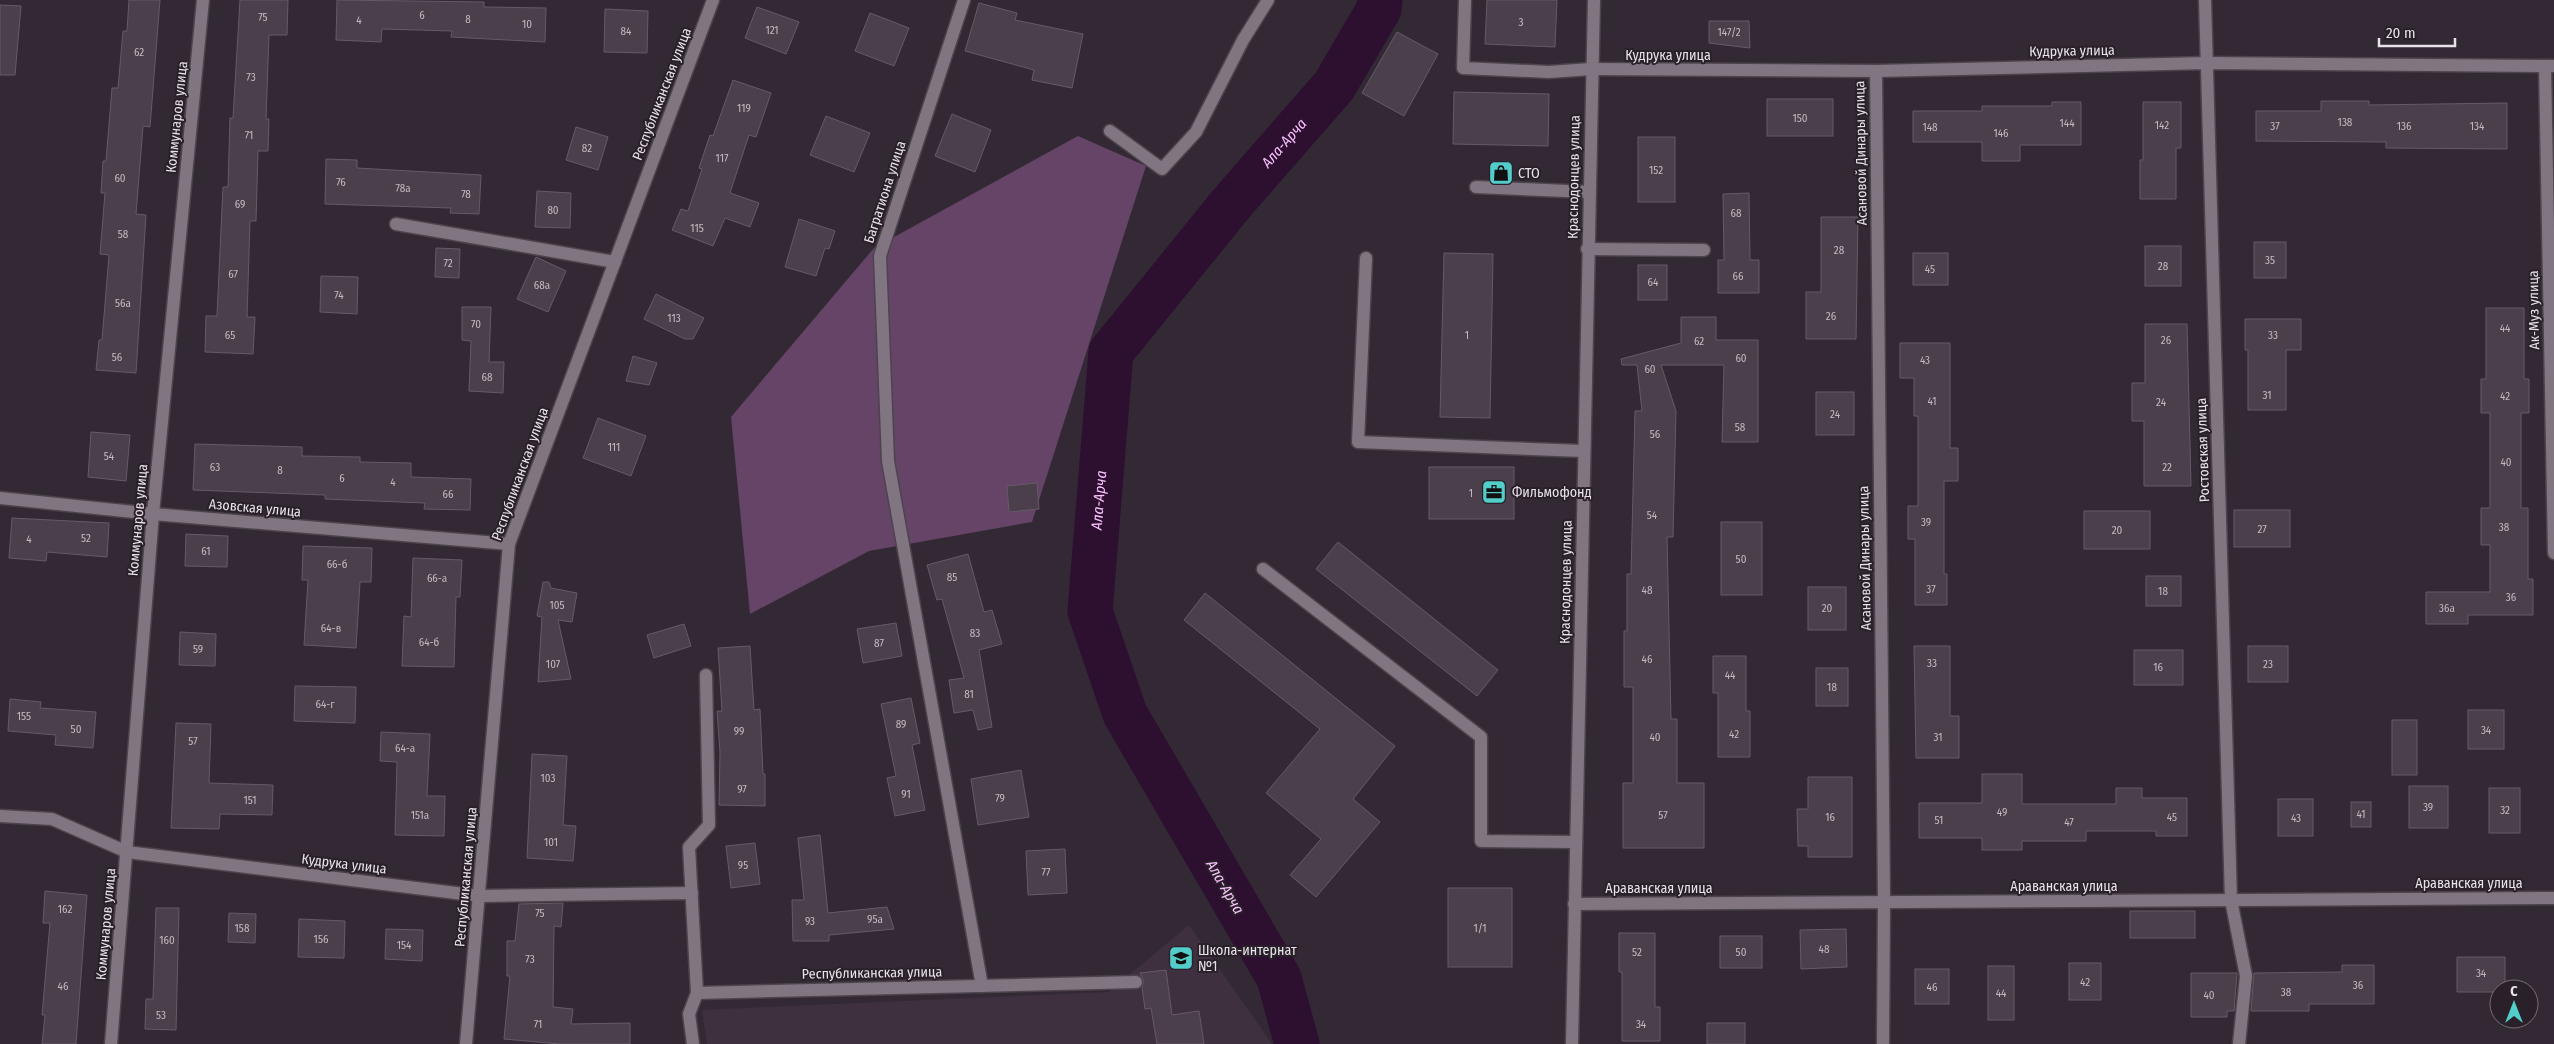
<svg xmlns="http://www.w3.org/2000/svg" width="2554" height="1044" font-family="'Fira Sans Condensed',sans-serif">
<rect width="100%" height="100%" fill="#332934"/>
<polygon fill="#3f3040" points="1189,925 1272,1044 707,1044 702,1010 1109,992"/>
<polygon fill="#654468" points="1078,136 1146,166 1032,522 869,551 750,614 731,417 874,248"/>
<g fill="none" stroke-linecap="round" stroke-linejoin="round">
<path stroke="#2d0f30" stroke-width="45" id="s1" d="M1297,1044L1279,978L1125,714L1090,611L1111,352L1231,204L1334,86L1379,9L1380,0"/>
</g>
<g fill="#4a3f4b" stroke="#665a67">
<polygon points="129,0 160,0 150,127 143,126 136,214 146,215 136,373 96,370 99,340 102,340 109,255 100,254 105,193 101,193 103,161 106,161 112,88 118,88 123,31 127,31"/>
<polygon points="240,0 288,0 287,35 269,35 266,119 269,119 268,151 258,151 256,221 250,221 247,317 255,317 253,354 205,352 206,316 217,316 223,187 228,187 230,118 233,118"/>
<polygon points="337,0 484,2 484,7 546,8 545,42 451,37 452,31 382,29 381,42 336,40"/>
<polygon points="1487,0 1557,0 1555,47 1485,44"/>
<polygon points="979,3 1017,13 1015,20 1083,34 1072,88 1032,80 1034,70 965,51"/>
<polygon points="0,5 21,6 15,75 0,75"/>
<polygon points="757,7 799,22 786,54 745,38"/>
<polygon points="605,9 648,11 647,53 604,52"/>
<polygon points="870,13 909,28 894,66 855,51"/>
<polygon points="1709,21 1749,21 1750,48 1709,43"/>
<polygon points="1397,32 1438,54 1404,116 1362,93"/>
<polygon points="733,80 771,93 756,137 749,135 730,193 759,203 750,227 725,218 713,246 672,230 681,209 688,211 702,169 699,168 710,135 713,136"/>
<polygon points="1454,92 1549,94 1548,146 1453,144"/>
<rect x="1767" y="99" width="66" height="37"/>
<polygon points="2321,101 2369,101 2369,105 2507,103 2507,149 2386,148 2386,142 2256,141 2256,111 2321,111"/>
<polygon points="2052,102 2081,102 2081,145 2020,145 2020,161 1982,161 1982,142 1913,142 1913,111 1982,111 1982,106 2052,106"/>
<polygon points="2143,102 2181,102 2181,148 2176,148 2176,199 2140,199 2140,160 2143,160"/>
<polygon points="952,114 991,130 975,172 935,156"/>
<polygon points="826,116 870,133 854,172 810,155"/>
<polygon points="576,127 608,137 598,170 566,160"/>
<rect x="1638" y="137" width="37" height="65"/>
<polygon points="326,159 357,160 357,168 481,175 479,214 450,213 451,208 325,204"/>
<polygon points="537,191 571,193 570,228 535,227"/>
<polygon points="1749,193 1750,260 1759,260 1759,293 1718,293 1718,260 1724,260 1723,194"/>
<polygon points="1821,217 1858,217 1856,339 1806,339 1806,292 1821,292"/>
<polygon points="799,219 835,231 829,249 825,248 816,276 785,267"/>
<rect x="2254" y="242" width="32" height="36"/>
<rect x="2145" y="246" width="36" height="40"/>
<polygon points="436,248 460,249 459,278 435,277"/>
<polygon points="1444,253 1493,254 1490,418 1440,417"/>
<rect x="1913" y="253" width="35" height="32"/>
<polygon points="536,257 566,271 548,312 517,299"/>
<rect x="1638" y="265" width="29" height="35"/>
<polygon points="321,276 358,277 357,314 320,312"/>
<polygon points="656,294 704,318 693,339 685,339 644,319"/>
<polygon points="462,307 491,307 489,362 504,362 503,393 469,391 471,341 462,340"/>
<polygon points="2486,308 2524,308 2524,379 2529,379 2529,413 2521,413 2521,508 2528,508 2528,579 2533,579 2533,615 2468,615 2468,624 2426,624 2426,592 2490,592 2490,545 2481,545 2481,508 2490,508 2490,413 2481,413 2481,379 2486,379"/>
<polygon points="1681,317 1716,317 1716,340 1758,340 1758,442 1722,442 1724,365 1661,365 1676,411 1673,537 1667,537 1671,719 1677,719 1677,783 1704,783 1704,848 1623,848 1623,783 1633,783 1633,687 1624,687 1624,631 1627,631 1627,574 1631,574 1635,411 1642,411 1637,365 1622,365 1621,359 1681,343"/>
<polygon points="2245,319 2301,319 2301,350 2286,350 2286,410 2248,410 2248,350 2245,350"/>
<polygon points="2145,324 2187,324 2191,486 2144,486 2144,421 2132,421 2132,383 2145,383"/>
<polygon points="1900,343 1950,343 1950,448 1958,448 1958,481 1944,481 1944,574 1947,574 1947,605 1915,605 1915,539 1908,539 1908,506 1918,506 1918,416 1914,416 1914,378 1900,378"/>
<polygon points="633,356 657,363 649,385 626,381"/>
<rect x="1816" y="392" width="38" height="43"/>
<polygon points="598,418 646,436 631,476 583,458"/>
<polygon points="91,432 130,435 126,481 88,477"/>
<polygon points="195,444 302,447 302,456 360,457 360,462 411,463 411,477 471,479 470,510 424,509 425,503 325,499 325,495 193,490"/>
<rect x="1429" y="467" width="85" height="52"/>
<polygon points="1037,483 1039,509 1009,512 1007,486"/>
<rect x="2234" y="510" width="56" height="37"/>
<rect x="2084" y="511" width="66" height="38"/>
<polygon points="12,518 109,523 107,557 47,552 46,561 9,558"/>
<rect x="1721" y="522" width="41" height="73"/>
<polygon points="186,534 228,536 227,567 185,566"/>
<polygon points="1338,542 1498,670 1477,696 1316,569"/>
<polygon points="303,546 372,548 371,582 360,582 356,648 304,645 308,580 302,580"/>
<polygon points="968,554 984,612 992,610 1002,644 979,650 992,727 978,730 973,710 954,713 949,680 964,678 942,599 937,600 927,565"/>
<polygon points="413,558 462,560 460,597 456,597 454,667 402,666 404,616 411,617"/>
<rect x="2146" y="576" width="35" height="30"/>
<polygon points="543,582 549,582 551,588 577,593 572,622 558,620 571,679 538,682 542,617 537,616"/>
<rect x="1808" y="587" width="38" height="43"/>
<polygon points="1205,593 1395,746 1353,799 1380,822 1316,897 1290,875 1321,839 1266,793 1320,729 1184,620"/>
<polygon points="896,623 902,656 863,663 857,629"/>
<polygon points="684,624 691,646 654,658 647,635"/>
<polygon points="180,632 216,634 215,666 179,665"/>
<polygon points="750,646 754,710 760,709 763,774 765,774 765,806 719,805 720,752 717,711 722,711 718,648"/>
<polygon points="1914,646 1950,646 1950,716 1959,716 1959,758 1916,758"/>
<rect x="2248" y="646" width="40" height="36"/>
<rect x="2134" y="650" width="49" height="35"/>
<polygon points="1713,656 1746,656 1746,711 1750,711 1750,757 1718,757 1718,693 1713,693"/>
<rect x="1816" y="668" width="32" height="38"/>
<polygon points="295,686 356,687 355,723 294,721"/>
<polygon points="911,698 920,743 912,745 925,810 895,816 887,778 896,776 881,704"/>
<polygon points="10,699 41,702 40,708 96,712 93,748 55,745 56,735 8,731"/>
<rect x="2468" y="710" width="36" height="39"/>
<rect x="2392" y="720" width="25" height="55"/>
<polygon points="176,723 211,724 209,783 273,785 272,815 220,814 219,829 171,828"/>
<polygon points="381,732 430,734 427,796 445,796 444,836 395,835 397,762 380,761"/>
<polygon points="532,754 567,756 563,825 576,826 573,861 527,858"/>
<polygon points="1021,770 1029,817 978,825 971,779"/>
<polygon points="1982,774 2022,774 2022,804 2116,804 2116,788 2142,788 2142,798 2187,798 2187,836 2156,836 2156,831 2086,831 2086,841 2022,841 2022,850 1982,850 1982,838 1919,838 1919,803 1982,803"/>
<polygon points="1808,777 1852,777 1852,857 1808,857 1808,846 1798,846 1797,809 1808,809"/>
<rect x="2409" y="786" width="39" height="42"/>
<rect x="2489" y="788" width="31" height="45"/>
<rect x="2278" y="799" width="35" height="37"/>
<rect x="2351" y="802" width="20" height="25"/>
<polygon points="820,835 828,913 887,907 894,929 829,935 829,941 793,941 792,900 804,900 798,838"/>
<polygon points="755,843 760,884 731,888 726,846"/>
<polygon points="1065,849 1067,893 1028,895 1026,851"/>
<rect x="1448" y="888" width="64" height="79"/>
<polygon points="45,891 87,895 76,1044 42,1044 45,1015 42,1015 50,923 43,923"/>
<polygon points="563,903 561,927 554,926 553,1007 573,1009 571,1024 630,1023 630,1044 560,1044 504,1039 510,976 507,976 507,941 515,941 519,904"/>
<polygon points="156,908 179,908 176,1030 145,1029 146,999 153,999"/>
<rect x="2130" y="911" width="65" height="27"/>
<polygon points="229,913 256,914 255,943 228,942"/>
<polygon points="299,919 345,921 344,958 298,957"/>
<polygon points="386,929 423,930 422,961 385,959"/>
<polygon points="1846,929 1847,967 1801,969 1800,930"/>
<polygon points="1619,933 1655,933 1655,1007 1660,1007 1660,1041 1622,1041 1622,972 1619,972"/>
<rect x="1720" y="936" width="42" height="32"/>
<polygon points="2457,957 2505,957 2505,989 2499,989 2499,992 2457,992"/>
<rect x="2069" y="963" width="32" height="37"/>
<polygon points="2342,965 2374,965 2374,1004 2309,1004 2309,1011 2251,1011 2254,973 2342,972"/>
<rect x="1988" y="966" width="26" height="54"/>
<rect x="1915" y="969" width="34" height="35"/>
<polygon points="1166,970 1172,1015 1199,1011 1204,1044 1157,1044 1151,1008 1145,1009 1142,987 1144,981 1140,973"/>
<polygon points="2191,973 2237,973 2234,1011 2227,1011 2227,1017 2191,1017"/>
<rect x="1707" y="1023" width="38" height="21"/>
</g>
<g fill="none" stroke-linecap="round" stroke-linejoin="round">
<defs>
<g id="lane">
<polyline points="1465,0 1463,68 1549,72 1591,69"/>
<polyline points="1476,187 1589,192"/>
<polyline points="1587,249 1704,250"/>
<polyline points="1366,258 1358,442 1583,451"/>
<polyline points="1263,569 1481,737 1481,841 1576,842"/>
<polyline points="693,1044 689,1014 697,993"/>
</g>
<g id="street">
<polyline points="964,0 880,256 888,461 982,986"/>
<polyline points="2205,0 2231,900 2246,976 2239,1044"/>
<polyline points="2545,66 2554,553"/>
<polyline points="1591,69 1876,71 2206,63 2554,66"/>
<polyline points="1876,71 1884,901 1883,1044"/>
<polyline points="1110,131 1162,169 1196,132 1243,40 1268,0"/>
<polyline points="396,224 615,262"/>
<polyline points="0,498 153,514 509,544"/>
<polyline points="706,675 709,825 689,847 697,993 1136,982"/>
<polyline points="0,816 52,819 127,852 480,896 692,893"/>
<polyline points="1574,904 2554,898"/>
<polyline points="111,1044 153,514 203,0"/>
<polyline points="466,1044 509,544 713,0"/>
<polyline points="1572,1044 1594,0"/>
</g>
</defs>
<use href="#lane" stroke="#4c444d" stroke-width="15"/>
<use href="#street" stroke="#4c444d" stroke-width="15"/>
<use href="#lane" stroke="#817582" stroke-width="12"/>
<use href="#street" stroke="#817582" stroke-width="12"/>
</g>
<defs>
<symbol id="shop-square" viewBox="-11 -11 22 22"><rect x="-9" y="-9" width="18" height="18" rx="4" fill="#53cdc9" stroke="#29202a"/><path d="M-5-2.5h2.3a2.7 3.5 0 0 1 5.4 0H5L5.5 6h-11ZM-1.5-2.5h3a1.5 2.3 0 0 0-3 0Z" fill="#111"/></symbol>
<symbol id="office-square" viewBox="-11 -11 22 22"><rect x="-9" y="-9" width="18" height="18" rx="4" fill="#53cdc9" stroke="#29202a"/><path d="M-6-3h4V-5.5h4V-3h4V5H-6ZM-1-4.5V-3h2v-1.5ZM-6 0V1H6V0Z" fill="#111"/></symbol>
<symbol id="school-square" viewBox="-11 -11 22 22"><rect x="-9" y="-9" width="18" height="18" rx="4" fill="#53cdc9" stroke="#29202a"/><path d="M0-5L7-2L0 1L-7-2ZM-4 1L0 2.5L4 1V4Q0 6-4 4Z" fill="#111"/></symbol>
</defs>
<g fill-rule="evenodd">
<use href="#shop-square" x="1487" y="159" width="28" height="28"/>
<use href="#office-square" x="1480" y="478" width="28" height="28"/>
<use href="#school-square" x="1167" y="944" width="28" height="28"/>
</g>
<g text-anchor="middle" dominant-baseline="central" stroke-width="4" stroke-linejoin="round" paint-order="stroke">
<g font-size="11" fill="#c1b9c2">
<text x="422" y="15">6</text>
<text x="263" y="17">75</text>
<text x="468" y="19">8</text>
<text x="359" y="20">4</text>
<text x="1521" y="22">3</text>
<text x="527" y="24">10</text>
<text x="772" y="30">121</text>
<text x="626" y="31">84</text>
<text x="1729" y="32">147/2</text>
<text x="139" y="52">62</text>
<text x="251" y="77">73</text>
<text x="744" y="108">119</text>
<text x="1800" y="118">150</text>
<text x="2345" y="122">138</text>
<text x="2067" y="123">144</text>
<text x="2162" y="125">142</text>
<text x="2275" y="126">37</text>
<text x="2404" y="126">136</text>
<text x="2477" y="126">134</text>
<text x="1930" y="127">148</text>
<text x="2001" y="133">146</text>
<text x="249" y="135">71</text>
<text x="587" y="148">82</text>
<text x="722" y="158">117</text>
<text x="1656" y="170">152</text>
<text x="120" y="178">60</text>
<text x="341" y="182">76</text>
<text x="403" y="188">78a</text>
<text x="466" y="194">78</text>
<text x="240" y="204">69</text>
<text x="553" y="210">80</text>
<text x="1736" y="213">68</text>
<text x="697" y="228">115</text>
<text x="123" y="234">58</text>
<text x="1839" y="250">28</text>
<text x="2270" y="260">35</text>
<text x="448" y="263">72</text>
<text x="2163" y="266">28</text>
<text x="1930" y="269">45</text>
<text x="233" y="274">67</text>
<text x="1738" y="276">66</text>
<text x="1653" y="282">64</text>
<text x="542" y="285">68a</text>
<text x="339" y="295">74</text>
<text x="123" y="303">56a</text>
<text x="1831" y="316">26</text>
<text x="674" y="318">113</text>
<text x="476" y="324">70</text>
<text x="2505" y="328">44</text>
<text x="230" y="335">65</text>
<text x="1467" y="335">1</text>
<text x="2273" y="335">33</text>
<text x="2166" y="340">26</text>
<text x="1699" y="341">62</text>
<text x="117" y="357">56</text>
<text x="1741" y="358">60</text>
<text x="1925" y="360">43</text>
<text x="1650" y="369">60</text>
<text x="487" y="377">68</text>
<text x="2267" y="395">31</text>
<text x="2505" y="396">42</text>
<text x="1932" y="401">41</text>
<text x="2161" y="402">24</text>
<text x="1835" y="414">24</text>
<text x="1740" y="427">58</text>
<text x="1655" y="434">56</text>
<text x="614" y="447">111</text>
<text x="109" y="456">54</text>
<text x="2506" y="462">40</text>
<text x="215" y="467">63</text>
<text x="2167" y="467">22</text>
<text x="280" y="470">8</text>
<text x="342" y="478">6</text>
<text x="393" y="482">4</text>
<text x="1471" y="493">1</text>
<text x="448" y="494">66</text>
<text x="1652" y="515">54</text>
<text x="1926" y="522">39</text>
<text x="2504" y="527">38</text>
<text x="2262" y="529">27</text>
<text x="2117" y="530">20</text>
<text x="86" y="538">52</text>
<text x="29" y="539">4</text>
<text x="206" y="551">61</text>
<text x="1741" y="559">50</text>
<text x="337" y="564">66-б</text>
<text x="952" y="577">85</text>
<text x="437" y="578">66-a</text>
<text x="1931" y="589">37</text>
<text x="1647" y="590">48</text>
<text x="2163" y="591">18</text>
<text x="2511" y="597">36</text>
<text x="557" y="605">105</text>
<text x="1827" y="608">20</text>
<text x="2447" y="608">36a</text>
<text x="331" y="628">64-в</text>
<text x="975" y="633">83</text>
<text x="429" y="642">64-б</text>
<text x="879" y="643">87</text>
<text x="198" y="649">59</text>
<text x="1647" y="659">46</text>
<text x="1932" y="663">33</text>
<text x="553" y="664">107</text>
<text x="2268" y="664">23</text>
<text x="2158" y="667">16</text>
<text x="1730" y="675">44</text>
<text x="1832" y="687">18</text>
<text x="969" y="694">81</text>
<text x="325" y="704">64-г</text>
<text x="24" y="716">155</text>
<text x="901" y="724">89</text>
<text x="76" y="729">50</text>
<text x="2486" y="730">34</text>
<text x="739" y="731">99</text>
<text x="1734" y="734">42</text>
<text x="1655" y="737">40</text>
<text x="1938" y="737">31</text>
<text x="193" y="741">57</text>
<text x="405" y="748">64-a</text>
<text x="548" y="778">103</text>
<text x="742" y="789">97</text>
<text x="906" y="794">91</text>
<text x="1000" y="798">79</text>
<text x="250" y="800">151</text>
<text x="2428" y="807">39</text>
<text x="2505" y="810">32</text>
<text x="2002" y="812">49</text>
<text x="2361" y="814">41</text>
<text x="420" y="815">151a</text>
<text x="1663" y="815">57</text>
<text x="1830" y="817">16</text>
<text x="2172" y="817">45</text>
<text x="2296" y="818">43</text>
<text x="1939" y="820">51</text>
<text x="2069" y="822">47</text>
<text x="551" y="842">101</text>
<text x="743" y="865">95</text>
<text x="1046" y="872">77</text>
<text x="65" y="909">162</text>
<text x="540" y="913">75</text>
<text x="875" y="919">95а</text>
<text x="810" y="921">93</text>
<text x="242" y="928">158</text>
<text x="1480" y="928">1/1</text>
<text x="321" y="939">156</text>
<text x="167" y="940">160</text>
<text x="404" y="945">154</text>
<text x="1824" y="949">48</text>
<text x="1637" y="952">52</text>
<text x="1741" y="952">50</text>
<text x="530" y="959">73</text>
<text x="2481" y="973">34</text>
<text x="2085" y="982">42</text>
<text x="2358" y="985">36</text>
<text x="63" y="986">46</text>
<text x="1932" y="987">46</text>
<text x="2286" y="992">38</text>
<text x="2001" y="993">44</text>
<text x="2209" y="995">40</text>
<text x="161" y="1015">53</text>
<text x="538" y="1024">71</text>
<text x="1641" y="1024">34</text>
</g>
<g font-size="14" fill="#e9e2e9" stroke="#29202a">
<text transform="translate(2072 51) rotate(-1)">Кудрука улица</text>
<text x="1668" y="55">Кудрука улица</text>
<text transform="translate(662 94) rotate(-69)">Республиканская улица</text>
<text transform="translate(177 117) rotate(-84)">Коммунаров улица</text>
<text transform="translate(1861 153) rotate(-91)">Асановой Динары улица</text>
<text transform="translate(1574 177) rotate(-89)">Краснодонцев улица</text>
<text transform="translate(885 192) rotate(-72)">Багратиона улица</text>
<text transform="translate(2534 310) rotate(-91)">Ак-Муз улица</text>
<text transform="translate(2203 450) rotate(-92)">Ростовская улица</text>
<text transform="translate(520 474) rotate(-70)">Республиканская улица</text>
<text transform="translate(255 508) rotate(5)">Азовская улица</text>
<text transform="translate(138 520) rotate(-85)">Коммунаров улица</text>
<text transform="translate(1865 558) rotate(-91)">Асановой Динары улица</text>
<text transform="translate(1566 582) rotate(-89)">Краснодонцев улица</text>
<text transform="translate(344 864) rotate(7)">Кудрука улица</text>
<text transform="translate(466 877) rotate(-85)">Республиканская улица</text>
<text x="2469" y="883">Араванская улица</text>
<text x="2064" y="886">Араванская улица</text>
<text x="1659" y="888">Араванская улица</text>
<text transform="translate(106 924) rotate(-85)">Коммунаров улица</text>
<text transform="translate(872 973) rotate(-1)">Республиканская улица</text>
</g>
<g font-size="14" fill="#e9e2e9" stroke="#29202a" text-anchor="start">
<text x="1518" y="173">СТО</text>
<text x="1512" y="492">Фильмофонд</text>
<text x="1198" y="950">Школа-интернат<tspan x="1198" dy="16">№1</tspan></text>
</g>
<g font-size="15" font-style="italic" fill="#f9c1fd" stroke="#29202a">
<text stroke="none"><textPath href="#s1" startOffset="1014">Ала-Арча</textPath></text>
<text stroke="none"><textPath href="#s1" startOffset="594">Ала-Арча</textPath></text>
<text transform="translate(1225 887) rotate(60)">Ала-Арча</text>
</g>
</g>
<g transform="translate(2514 1004)"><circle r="24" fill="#29202a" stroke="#766e76"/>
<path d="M0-4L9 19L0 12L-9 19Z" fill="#53cdc9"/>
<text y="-8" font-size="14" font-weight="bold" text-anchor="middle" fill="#e9e2e9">С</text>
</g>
<path d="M2379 38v8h76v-8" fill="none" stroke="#e9e2e9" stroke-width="2.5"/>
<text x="2386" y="38" font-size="15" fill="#e9e2e9" stroke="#29202a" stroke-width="4" paint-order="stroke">20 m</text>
</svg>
